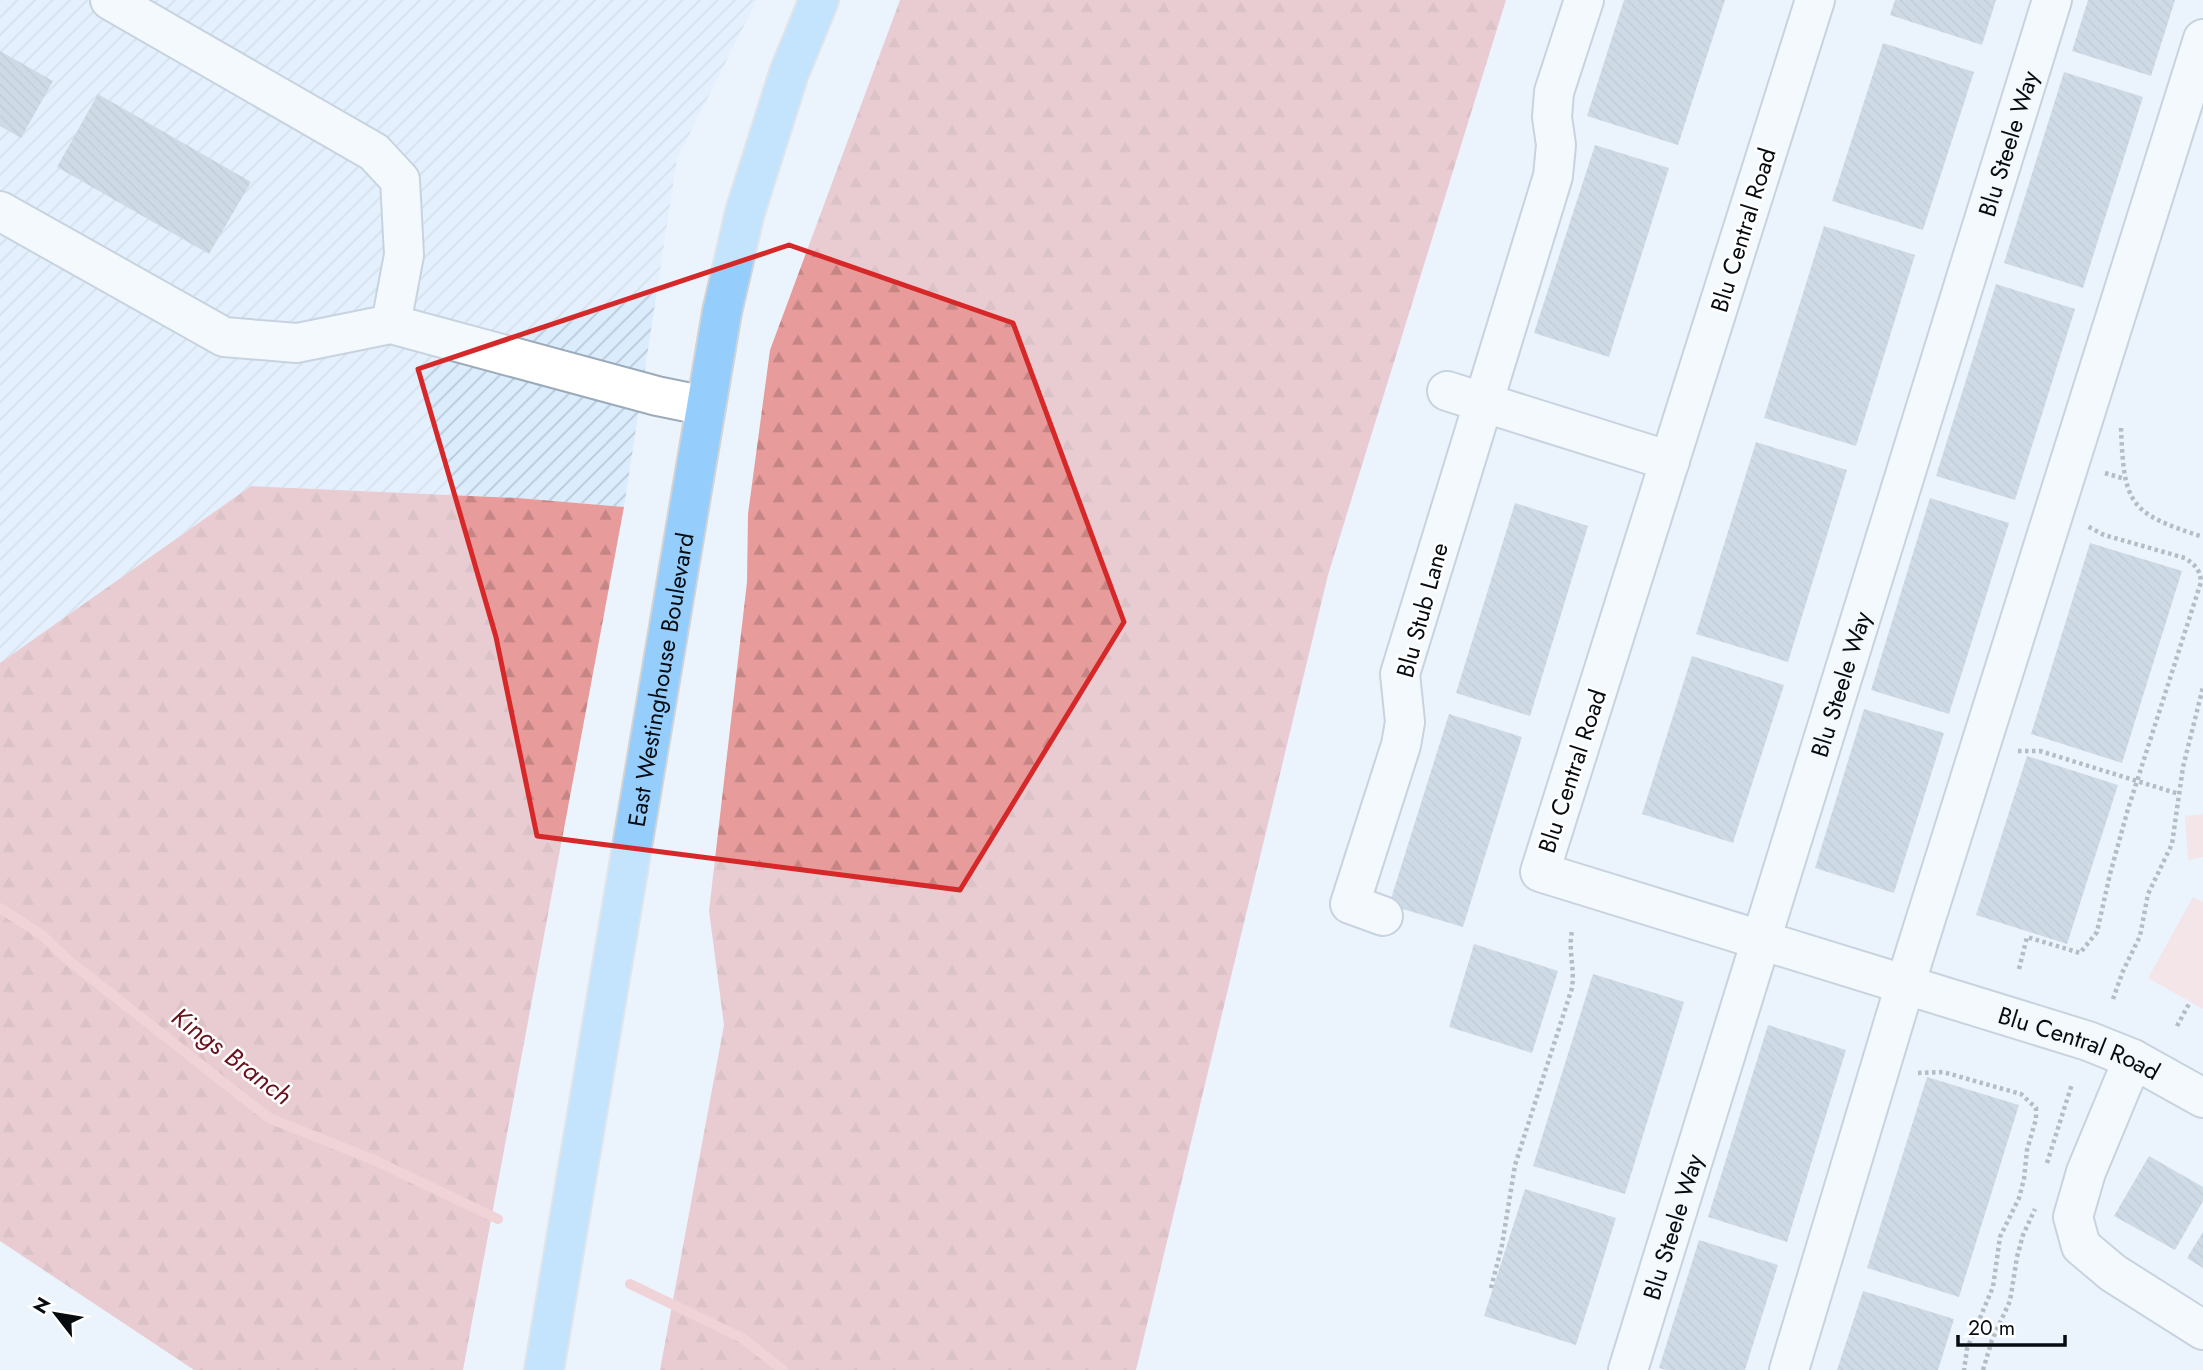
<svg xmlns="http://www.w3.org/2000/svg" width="2203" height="1370" font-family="Jost,sans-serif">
<defs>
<pattern id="industrial-furrows" width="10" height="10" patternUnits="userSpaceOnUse" patternTransform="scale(1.75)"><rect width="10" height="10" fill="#dbecfd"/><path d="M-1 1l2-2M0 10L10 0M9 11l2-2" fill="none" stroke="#bac9d8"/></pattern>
<pattern id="forest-firs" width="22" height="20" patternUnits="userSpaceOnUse" patternTransform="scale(1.75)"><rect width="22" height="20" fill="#e79c9b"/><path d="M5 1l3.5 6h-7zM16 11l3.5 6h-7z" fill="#c58584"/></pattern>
<pattern id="building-back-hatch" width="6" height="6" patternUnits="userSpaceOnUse" patternTransform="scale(1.75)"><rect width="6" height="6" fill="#acbbc9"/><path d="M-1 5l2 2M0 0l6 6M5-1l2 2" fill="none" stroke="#92a0ac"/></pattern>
</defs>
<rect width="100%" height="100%" fill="#ebf4fd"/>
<polygon fill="url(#industrial-furrows)" points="0,0 757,0 677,159 624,507 518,498 251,486 0,663"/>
<g fill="url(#forest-firs)">
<polygon points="900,0 1506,0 1328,575 1136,1370 660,1370 724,1025 709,911 747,582 748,514 770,350"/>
<polygon points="251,486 518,498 624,507 463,1370 194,1370 0,1241 0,663"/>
</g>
<g fill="#fed2d1">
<polygon points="2203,814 2203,857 2188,860 2185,816"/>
<polygon points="2193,897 2203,902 2203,1009 2148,978"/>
</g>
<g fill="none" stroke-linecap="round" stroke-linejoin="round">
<g stroke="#f6aaa9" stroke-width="10">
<polyline points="0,908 42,935 68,960 269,1118 374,1160 498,1219"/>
<polyline points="630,1284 742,1338 783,1370"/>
</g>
</g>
<g fill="url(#building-back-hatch)">
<polygon points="1624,0 1725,0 1678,145 1587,116"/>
<polygon points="1895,0 1996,0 1982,45 1890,15"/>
<polygon points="2088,0 2175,0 2151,76 2072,51"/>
<polygon points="1883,43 1974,72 1923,230 1832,201"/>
<polygon points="0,51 53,81 21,138 0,126"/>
<polygon points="2064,72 2143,97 2083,288 2004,263"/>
<polygon points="98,94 251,182 209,254 57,167"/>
<polygon points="1595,145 1669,168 1609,357 1534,333"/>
<polygon points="1824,226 1915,255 1856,446 1764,418"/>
<polygon points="1996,284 2075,309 2015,500 1936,476"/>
<polygon points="1756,442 1847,470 1788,662 1696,634"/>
<polygon points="1930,498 2009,523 1949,714 1871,690"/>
<polygon points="1515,503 1588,526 1530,716 1456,693"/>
<polygon points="2090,543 2182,571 2122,763 2031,734"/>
<polygon points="1692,656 1784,685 1733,843 1642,814"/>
<polygon points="1864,709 1944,733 1894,893 1815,868"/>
<polygon points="1449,714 1522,737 1463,927 1389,905"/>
<polygon points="2027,756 2118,785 2067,944 1976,915"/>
<polygon points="1474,944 1558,971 1532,1053 1449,1027"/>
<polygon points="1593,974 1684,1002 1625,1194 1533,1166"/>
<polygon points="1768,1025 1846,1050 1787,1242 1708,1217"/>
<polygon points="1927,1077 2019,1105 1959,1297 1867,1268"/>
<polygon points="2149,1156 2203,1187 2203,1201 2175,1250 2114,1216"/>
<polygon points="1525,1189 1616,1218 1576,1345 1484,1316"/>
<polygon points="2203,1232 2203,1268 2187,1258"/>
<polygon points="1699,1240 1778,1265 1745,1370 1667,1370 1659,1368"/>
<polygon points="1863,1291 1954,1319 1938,1370 1837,1370"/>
</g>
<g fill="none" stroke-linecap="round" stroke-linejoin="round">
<defs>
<g id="minor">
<polyline points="110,0 374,152 400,180 404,255 391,324"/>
<path id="s1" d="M1815,0L1540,872L2088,1041L2133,1059L2203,1098"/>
<polyline points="0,211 224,337 297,343 391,324 657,396 706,406"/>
<polyline points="1447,391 1670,461"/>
<polyline points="1383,916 1350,904 1401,745 1405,722 1400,674 1553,176 1556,145 1552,117 1554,92 1584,0"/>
<polyline points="2133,1059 2086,1172 2073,1217 2081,1246 2113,1273 2203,1330"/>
<path id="s2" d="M1628,1370L2052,0"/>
<polyline points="1789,1370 1905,985 2203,39"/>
</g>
<g id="major">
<path id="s3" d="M544,1370L722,312L745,212L789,73L819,0"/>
</g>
</defs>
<use href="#minor" stroke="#9cabb9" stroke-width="42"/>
<use href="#major" stroke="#d2d3d4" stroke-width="42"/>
<g stroke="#71787f" stroke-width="4.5" stroke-dasharray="3.5 3.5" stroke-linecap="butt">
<path d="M2121,428C2124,505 2129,513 2203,537"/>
<polyline points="2105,473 2125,479"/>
<polyline points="2018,751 2040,751 2179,794"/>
<path d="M2019,969L2027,937L2080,953L2097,932L2110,874L2128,809L2201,582C2200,569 2195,565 2185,558L2104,535L2087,526"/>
<polyline points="2113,999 2123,971 2140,936 2148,894 2172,844 2183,767 2203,687"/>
<polyline points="2177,1026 2190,1002"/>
<polyline points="1918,1073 1943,1072 2021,1094 2036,1108 2036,1119 2027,1150 2024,1179 2019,1198 2000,1237 1993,1287 1967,1349 1964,1370"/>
<polyline points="2047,1163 2072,1084"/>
<path d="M1491,1288L1502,1245L1515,1165L1572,988C1575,968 1568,951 1572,931"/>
<polyline points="1983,1370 1992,1340 2010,1301 2017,1257 2023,1235 2035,1209"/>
</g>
<use href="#minor" stroke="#fff" stroke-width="38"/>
<use href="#major" stroke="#95cefc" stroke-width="38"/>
</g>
<path d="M0 0H2203V1370H0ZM789,245L1013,323L1124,622L960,890L537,836L496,637L418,369Z" fill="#ebf4fd" fill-opacity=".55" fill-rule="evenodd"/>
<path fill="none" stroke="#d62828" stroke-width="5" stroke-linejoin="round" d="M789,245L1013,323L1124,622L960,890L537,836L496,637L418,369Z"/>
<g text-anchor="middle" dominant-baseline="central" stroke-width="5" stroke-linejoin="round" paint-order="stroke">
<g font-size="24" fill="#070c11" stroke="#fff">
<text stroke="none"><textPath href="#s2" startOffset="1284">Blu Steele Way</textPath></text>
<text transform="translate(1743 230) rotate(-73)">Blu Central Road</text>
<text transform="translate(1422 610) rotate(-75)">Blu Stub Lane</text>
<text stroke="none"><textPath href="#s3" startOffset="700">East Westinghouse Boulevard</textPath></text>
<text stroke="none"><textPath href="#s2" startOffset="718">Blu Steele Way</textPath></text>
<text transform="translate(1572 771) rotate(-72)">Blu Central Road</text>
<text stroke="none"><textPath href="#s1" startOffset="1480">Blu Central Road</textPath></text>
<text stroke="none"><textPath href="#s2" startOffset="150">Blu Steele Way</textPath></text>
</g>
<g font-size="26" font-style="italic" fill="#69111d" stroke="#fff">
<text transform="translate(232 1056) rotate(37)">Kings Branch</text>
</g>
</g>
<g transform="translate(56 1314) rotate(301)" stroke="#ffffff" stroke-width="5" paint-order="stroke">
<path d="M0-5L12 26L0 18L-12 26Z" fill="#070c11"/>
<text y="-10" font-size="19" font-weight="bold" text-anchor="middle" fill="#070c11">N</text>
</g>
<path d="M1958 1335v10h107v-10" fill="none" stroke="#070c11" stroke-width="3.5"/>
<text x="1968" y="1335" font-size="21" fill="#070c11" stroke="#ffffff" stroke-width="5" paint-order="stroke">20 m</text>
</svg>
